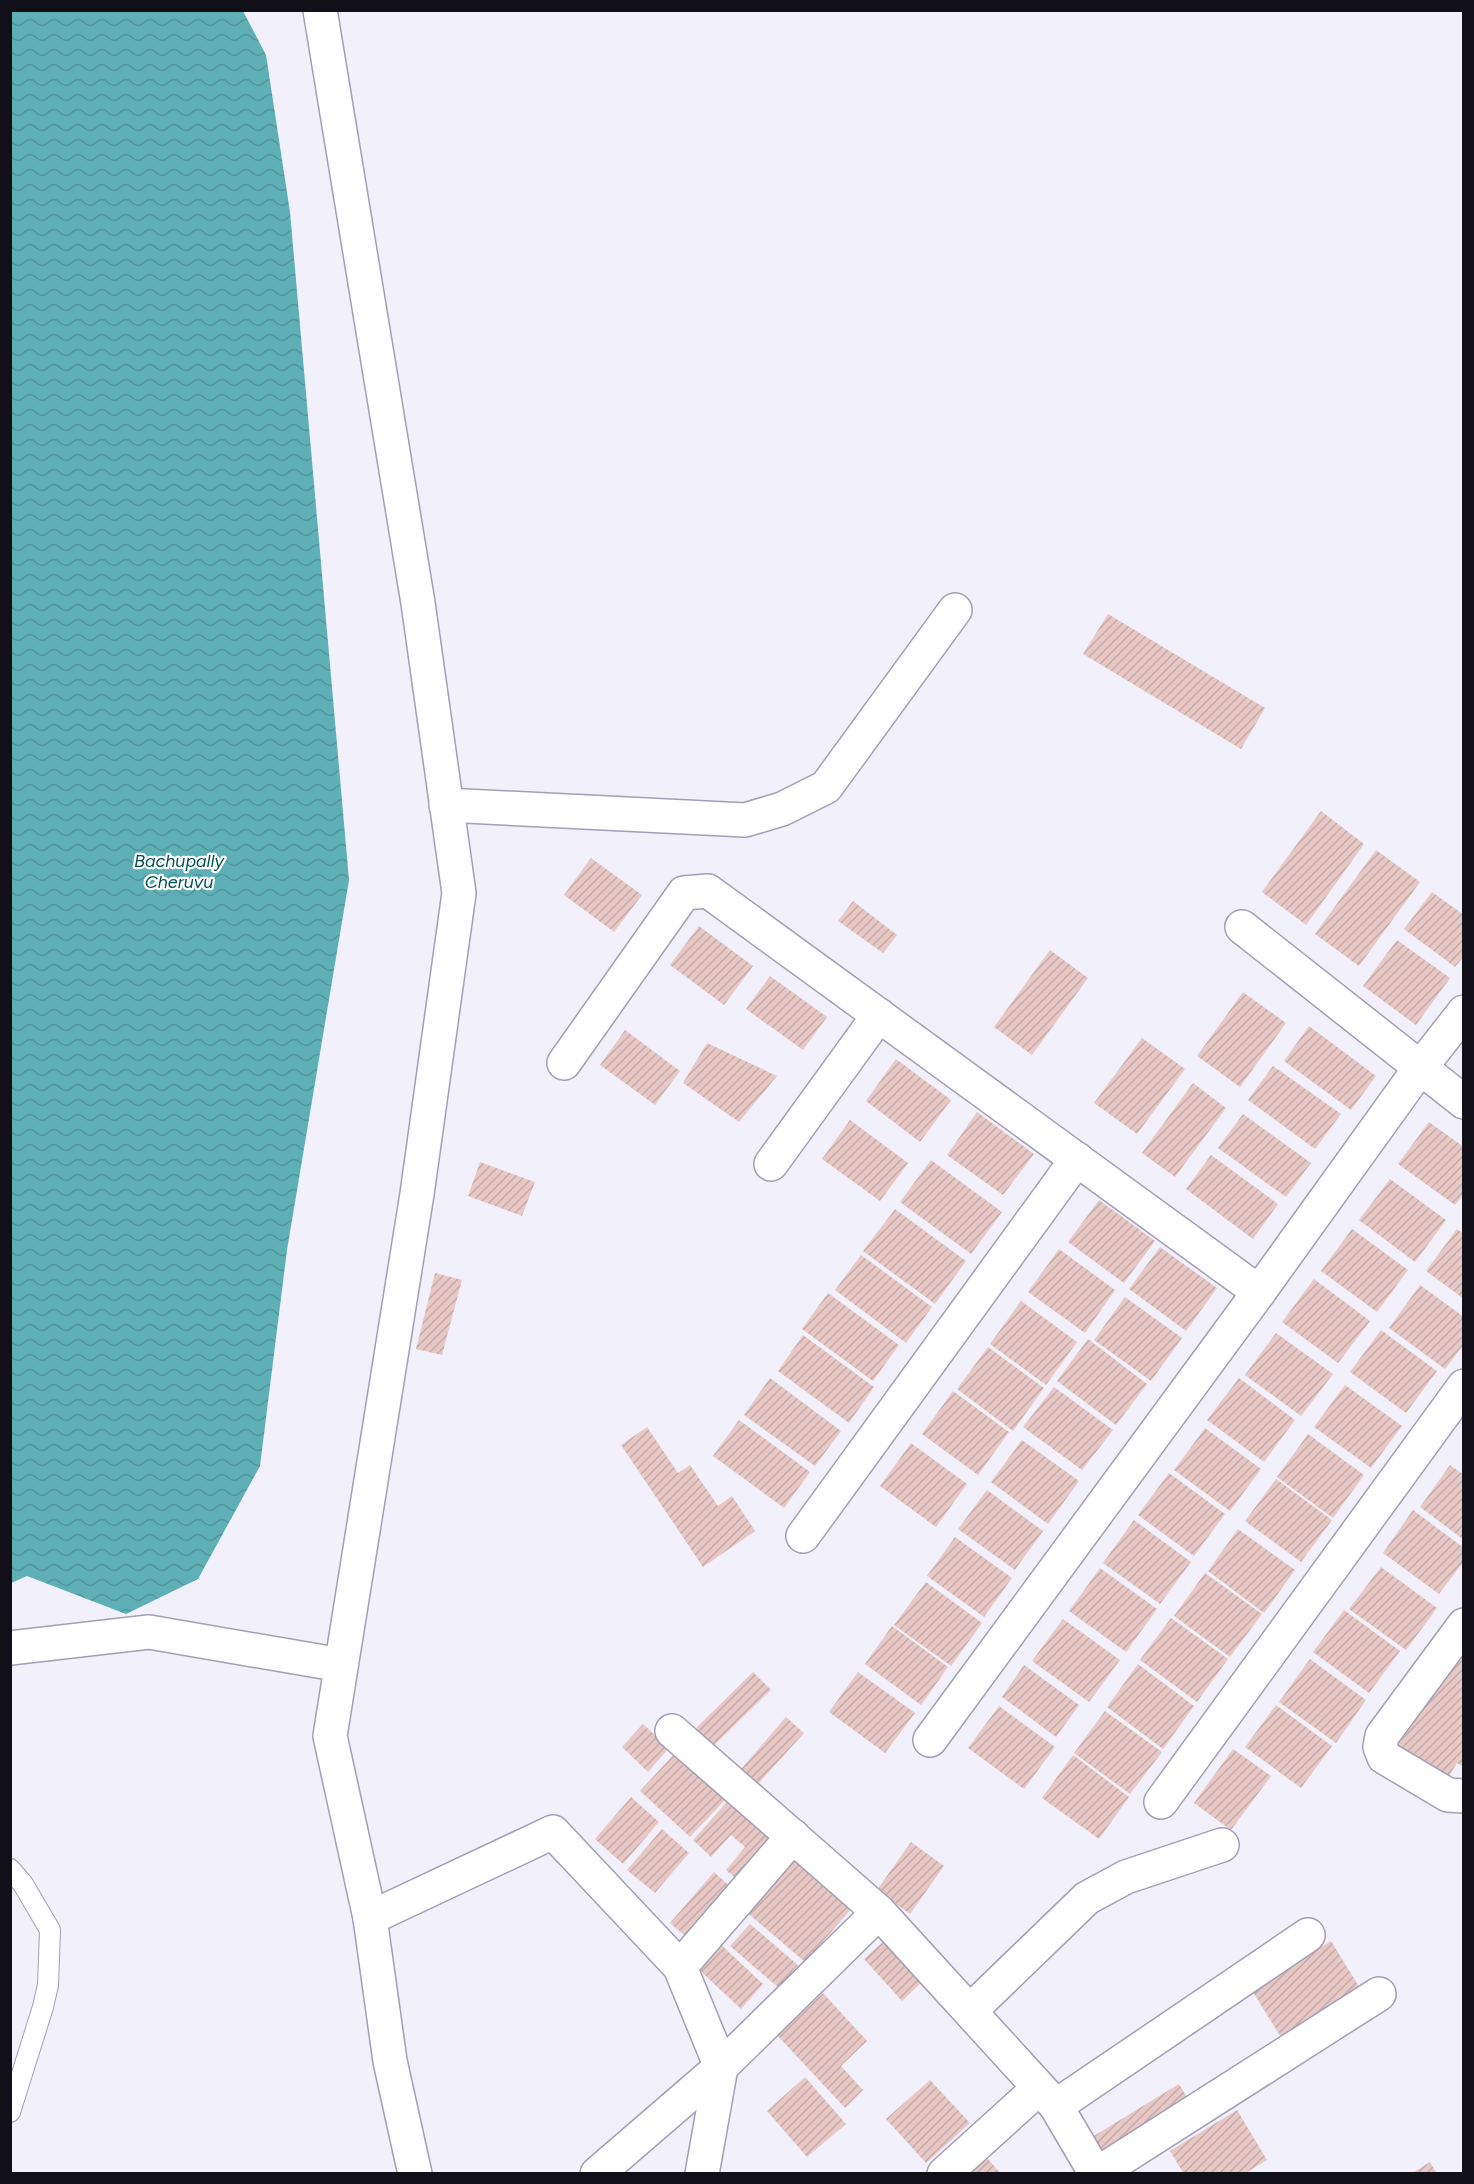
<svg xmlns="http://www.w3.org/2000/svg" width="1474" height="2184" font-family="Figtree,sans-serif">
<defs>
<pattern id="water-waves" width="16" height="10" patternUnits="userSpaceOnUse" patternTransform="scale(1.5)"><rect width="16" height="10" fill="#5eb0b6"/><path d="M0 5q4-4 8 0t8 0" fill="none" stroke="#51969c"/></pattern>
<pattern id="building-hatch" width="6" height="6" patternUnits="userSpaceOnUse" patternTransform="scale(1.5)"><rect width="6" height="6" fill="#e7c8c4"/><path d="M-1 1l2-2M0 6l6-6M5 7l2-2" fill="none" stroke="#c5aba8"/></pattern>
</defs>
<rect width="100%" height="100%" fill="#f2f0fb"/>
<polygon fill="url(#water-waves)" points="11,10 243,11 266,55 290,212 349,880 287,1250 260,1466 198,1579 126,1614 27,1576 11,1583"/>
<g fill="url(#building-hatch)">
<polygon points="1108,614 1265,708 1241,749 1083,654"/>
<polygon points="1321,811 1364,844 1306,925 1262,892"/>
<polygon points="1376,850 1420,882 1359,966 1315,934"/>
<polygon points="591,858 642,895 614,932 564,895"/>
<polygon points="1432,892 1464,915 1464,956 1455,967 1404,929"/>
<polygon points="853,901 897,935 883,953 838,921"/>
<polygon points="699,926 753,966 724,1005 670,965"/>
<polygon points="1397,940 1450,978 1416,1025 1363,986"/>
<polygon points="1050,950 1088,978 1032,1055 994,1027"/>
<polygon points="770,976 827,1017 803,1050 746,1009"/>
<polygon points="1243,992 1286,1023 1240,1087 1197,1056"/>
<polygon points="1309,1026 1376,1076 1351,1110 1284,1061"/>
<polygon points="625,1030 680,1071 655,1105 600,1065"/>
<polygon points="1142,1038 1185,1069 1137,1134 1094,1103"/>
<polygon points="707,1043 777,1076 739,1122 683,1083"/>
<polygon points="896,1059 951,1100 920,1142 866,1101"/>
<polygon points="1273,1066 1341,1114 1315,1149 1248,1100"/>
<polygon points="1193,1083 1226,1108 1175,1177 1142,1153"/>
<polygon points="977,1112 1034,1154 1003,1195 947,1155"/>
<polygon points="1243,1114 1311,1163 1286,1197 1218,1148"/>
<polygon points="850,1120 908,1163 880,1201 822,1159"/>
<polygon points="1429,1122 1464,1147 1464,1194 1455,1205 1398,1164"/>
<polygon points="1211,1155 1278,1204 1253,1239 1186,1189"/>
<polygon points="931,1160 1002,1212 971,1254 900,1202"/>
<polygon points="480,1162 535,1182 522,1216 468,1196"/>
<polygon points="1390,1179 1446,1220 1415,1262 1359,1220"/>
<polygon points="1099,1200 1155,1241 1124,1283 1068,1242"/>
<polygon points="895,1209 966,1261 935,1304 863,1251"/>
<polygon points="1352,1229 1408,1270 1377,1312 1321,1271"/>
<polygon points="1457,1229 1464,1234 1464,1299 1426,1271"/>
<polygon points="1160,1247 1217,1288 1186,1331 1129,1289"/>
<polygon points="1059,1249 1115,1290 1085,1333 1028,1292"/>
<polygon points="861,1255 932,1307 906,1343 835,1290"/>
<polygon points="435,1273 462,1280 442,1355 416,1349"/>
<polygon points="1314,1279 1370,1321 1338,1363 1282,1322"/>
<polygon points="1420,1285 1464,1317 1464,1344 1445,1369 1389,1328"/>
<polygon points="828,1293 899,1345 873,1381 802,1329"/>
<polygon points="1125,1297 1182,1338 1151,1381 1094,1340"/>
<polygon points="1021,1301 1077,1342 1046,1385 990,1344"/>
<polygon points="1381,1330 1437,1371 1406,1413 1350,1372"/>
<polygon points="1276,1333 1333,1374 1301,1416 1245,1375"/>
<polygon points="803,1335 874,1387 849,1423 778,1371"/>
<polygon points="1088,1339 1147,1384 1116,1425 1057,1381"/>
<polygon points="988,1347 1044,1388 1013,1431 957,1389"/>
<polygon points="770,1378 841,1431 815,1466 744,1415"/>
<polygon points="1239,1378 1295,1420 1264,1462 1207,1420"/>
<polygon points="1345,1385 1402,1426 1371,1468 1314,1427"/>
<polygon points="1054,1387 1113,1430 1082,1470 1023,1427"/>
<polygon points="953,1391 1009,1432 978,1475 922,1434"/>
<polygon points="739,1420 810,1472 784,1508 713,1456"/>
<polygon points="647,1427 678,1473 690,1465 718,1506 732,1496 755,1531 703,1567 621,1445"/>
<polygon points="1205,1428 1261,1469 1230,1511 1174,1470"/>
<polygon points="1308,1434 1364,1475 1333,1518 1277,1477"/>
<polygon points="1022,1440 1079,1481 1048,1524 991,1482"/>
<polygon points="911,1443 967,1484 936,1527 880,1486"/>
<polygon points="1450,1465 1464,1475 1464,1540 1420,1507"/>
<polygon points="1169,1473 1225,1514 1194,1556 1138,1515"/>
<polygon points="1276,1479 1332,1520 1301,1562 1245,1521"/>
<polygon points="987,1490 1043,1531 1015,1570 958,1529"/>
<polygon points="1413,1510 1464,1548 1464,1561 1439,1594 1383,1553"/>
<polygon points="1134,1520 1191,1562 1160,1604 1103,1563"/>
<polygon points="1238,1529 1295,1570 1264,1613 1208,1571"/>
<polygon points="955,1537 1012,1578 984,1617 927,1576"/>
<polygon points="1381,1567 1437,1608 1406,1650 1349,1609"/>
<polygon points="1100,1568 1157,1609 1126,1652 1069,1611"/>
<polygon points="1205,1573 1262,1614 1230,1657 1174,1616"/>
<polygon points="926,1582 982,1623 951,1666 894,1625"/>
<polygon points="1344,1610 1400,1651 1369,1693 1313,1652"/>
<polygon points="1171,1618 1228,1659 1197,1702 1140,1660"/>
<polygon points="1063,1619 1120,1660 1089,1702 1032,1661"/>
<polygon points="892,1626 948,1667 921,1705 865,1664"/>
<polygon points="1464,1651 1464,1767 1457,1763 1447,1779 1398,1745"/>
<polygon points="1310,1659 1366,1700 1336,1743 1279,1702"/>
<polygon points="1138,1664 1194,1706 1163,1749 1107,1707"/>
<polygon points="1024,1665 1079,1705 1056,1737 1002,1697"/>
<polygon points="753,1672 771,1690 710,1749 693,1731"/>
<polygon points="858,1672 915,1713 885,1753 829,1712"/>
<polygon points="1276,1705 1332,1746 1301,1788 1245,1747"/>
<polygon points="999,1706 1055,1747 1024,1789 968,1748"/>
<polygon points="1105,1711 1162,1752 1130,1794 1074,1753"/>
<polygon points="786,1717 804,1733 758,1784 741,1769"/>
<polygon points="643,1724 669,1748 648,1772 622,1747"/>
<polygon points="1233,1749 1271,1776 1231,1830 1194,1803"/>
<polygon points="676,1752 726,1799 690,1837 640,1791"/>
<polygon points="1073,1755 1129,1797 1099,1839 1042,1798"/>
<polygon points="631,1797 659,1822 623,1864 595,1839"/>
<polygon points="728,1801 776,1844 741,1883 726,1870 745,1847 731,1835 711,1857 693,1840"/>
<polygon points="662,1829 689,1853 655,1893 627,1870"/>
<polygon points="911,1842 944,1866 910,1914 877,1890"/>
<polygon points="791,1856 852,1908 805,1962 744,1910"/>
<polygon points="714,1872 735,1891 692,1942 670,1923"/>
<polygon points="750,1924 798,1965 779,1988 730,1946"/>
<polygon points="885,1940 922,1982 902,2001 864,1959"/>
<polygon points="717,1941 763,1984 741,2009 694,1965"/>
<polygon points="1331,1941 1366,1998 1287,2047 1251,1989"/>
<polygon points="823,1993 867,2041 841,2066 863,2090 845,2108 777,2035"/>
<polygon points="805,2077 846,2124 807,2157 767,2111"/>
<polygon points="930,2080 970,2123 926,2163 886,2119"/>
<polygon points="1179,2084 1194,2109 1108,2162 1092,2137"/>
<polygon points="1237,2110 1267,2160 1244,2174 1184,2174 1170,2151"/>
<polygon points="982,2152 1001,2174 958,2174"/>
<polygon points="1430,2162 1437,2174 1411,2174"/>
</g>
<g fill="none" stroke-linecap="round" stroke-linejoin="round">
<defs>
<polyline id="lane" points="10,1869 23,1884 50,1930 48,1985 43,2007 10,2112"/>
<g id="street">
<polyline points="320,10 418,603 459,893 417,1194 330,1736 370,1918 390,2061 415,2174"/>
<polyline points="446,805 745,820 782,809 826,787 955,610"/>
<polyline points="1242,927 1464,1102"/>
<polyline points="564,1063 684,893 708,891 1259,1292"/>
<polyline points="771,1164 879,1015"/>
<polyline points="803,1536 1077,1159"/>
<polyline points="1464,1625 1382,1736 1380,1747 1384,1757 1448,1795 1464,1796"/>
<polyline points="10,1648 149,1632 341,1665"/>
<polyline points="672,1731 879,1912 1056,2106 1096,2174"/>
<polyline points="930,1740 1259,1292 1420,1068 1464,1012"/>
<polyline points="1161,1802 1464,1386"/>
<polyline points="370,1918 553,1832 680,1967 721,2067 702,2174"/>
<polyline points="680,1967 793,1836"/>
<polyline points="970,2011 1087,1898 1126,1877 1222,1845"/>
<polyline points="1056,2106 1308,1935"/>
<polyline points="597,2174 721,2067 879,1912"/>
<polyline points="944,2174 1039,2088"/>
<polyline points="1097,2174 1379,1994"/>
</g>
</defs>
<use href="#lane" stroke="#a39eb7" stroke-width="22"/>
<use href="#street" stroke="#a39eb7" stroke-width="36"/>
<use href="#lane" stroke="#fff" stroke-width="20"/>
<use href="#street" stroke="#fff" stroke-width="33"/>
</g>
<g text-anchor="middle" dominant-baseline="central" stroke-width="4.5" stroke-linejoin="round" paint-order="stroke">
<g font-size="18" font-style="italic" fill="#015055" stroke="#fff">
<text x="179" y="861">Bachupally<tspan x="179" dy="21">Cheruvu</tspan></text>
</g>
</g>
<rect width="1474" height="2184" fill="none" stroke="#110f17" stroke-width="24"/>
</svg>
